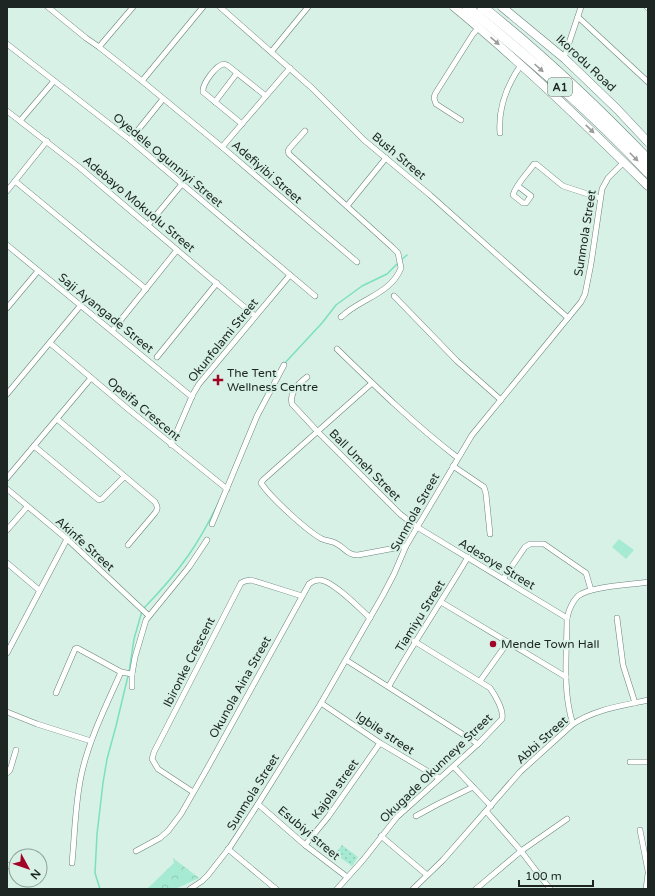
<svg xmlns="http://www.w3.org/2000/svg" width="655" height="896" font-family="'Varela Round',sans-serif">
<defs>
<pattern id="forest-crowns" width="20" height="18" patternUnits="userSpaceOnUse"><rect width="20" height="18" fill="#a7ead3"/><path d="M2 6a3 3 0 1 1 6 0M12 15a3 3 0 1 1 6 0" fill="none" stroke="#8fc9b5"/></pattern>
<pattern id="park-dots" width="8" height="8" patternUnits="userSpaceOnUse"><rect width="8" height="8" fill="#a7ead3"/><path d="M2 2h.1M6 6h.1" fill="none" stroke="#8fc9b5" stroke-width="1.8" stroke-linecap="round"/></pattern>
</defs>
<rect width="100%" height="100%" fill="#d7f1e7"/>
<polygon fill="url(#forest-crowns)" points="173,858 199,878 175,889 147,889 174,863"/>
<polygon fill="url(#park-dots)" points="342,845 358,857 352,866 335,854"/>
<polygon fill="#a7ead3" points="619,539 634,550 626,559 612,547"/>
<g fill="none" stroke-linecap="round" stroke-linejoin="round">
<g stroke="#7be0c0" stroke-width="1.5">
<polyline points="401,260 407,255"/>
<polyline points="284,364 322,323 336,305 362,286 387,274 398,263"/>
<polyline points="258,409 270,386"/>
<path d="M144,608C179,572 200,543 221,497"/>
<polyline points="129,672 134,639 142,611"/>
<polyline points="100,889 95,873 97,834 103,783 107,759 116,726 128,676"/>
</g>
<defs>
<g id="minor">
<polyline points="48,7 86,38 99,47 142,81 222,147 357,262"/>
<polyline points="220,7 312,88 364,140 430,195 568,318"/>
<polyline points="647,7 648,8"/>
<polyline points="578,17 648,82"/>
<polyline points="7,44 130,140 315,296"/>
<polyline points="99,47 133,7"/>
<polyline points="272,51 308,7"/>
<polyline points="564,58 581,7"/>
<polyline points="142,81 203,7"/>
<polyline points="215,102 237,73"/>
<polyline points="7,111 79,167 255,316"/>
<polyline points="461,120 436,104 434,98 435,94 473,34 479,27"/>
<polyline points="20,121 54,81"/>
<path d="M242,124L203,92C202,84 216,65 224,64L227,65L266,96"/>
<path d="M305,131L289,149L288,151L289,154L392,247L398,253L401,268C393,289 371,296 353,308C349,310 345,314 341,317"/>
<path d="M500,133C498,108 507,85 521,65"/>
<polyline points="130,140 163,99"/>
<polyline points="222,147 290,68"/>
<polyline points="15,181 146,289"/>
<path d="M518,186L531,196L526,203H523L513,195C516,184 528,173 534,164H536L563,186L600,198"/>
<polyline points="7,191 47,141"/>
<polyline points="347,206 386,158"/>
<polyline points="148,225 182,184"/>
<polyline points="7,245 192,397"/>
<polyline points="394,296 457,361 501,400"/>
<polyline points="7,308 38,271"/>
<polyline points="112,331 177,250"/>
<polyline points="50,343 128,409 227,489"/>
<path d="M337,349C376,387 415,425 458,458"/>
<polyline points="157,357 217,283"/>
<path d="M307,377C299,383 289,392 292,404L318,432L400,514L417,527L567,618"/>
<path d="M372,383L263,480L261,483C271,498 307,531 322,539C327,541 333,541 337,544C345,548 347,555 358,555L406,546"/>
<polyline points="7,394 81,305"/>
<path d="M57,419L155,502C158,507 158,509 155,513L128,545"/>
<polyline points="171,445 193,394 199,384 290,275"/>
<polyline points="34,446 99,500 102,499 124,477"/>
<polyline points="453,466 484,487 486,494 490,534"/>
<polyline points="7,478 91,378"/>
<polyline points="7,489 67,539 148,615"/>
<polyline points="212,524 257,416 284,365"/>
<polyline points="7,530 27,507"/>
<polyline points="7,563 39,590"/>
<polyline points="503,579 525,547 530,544 544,544 586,573 591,590"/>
<polyline points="441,602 566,677"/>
<polyline points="617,618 623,665 635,703"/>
<polyline points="7,653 67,539"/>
<polyline points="346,660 478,744"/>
<polyline points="480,681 508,642"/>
<path d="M389,686C414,642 442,601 468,557"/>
<polyline points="132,687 132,674 135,657 146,620 189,567 207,540"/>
<polyline points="56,693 75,649 77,648 121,672"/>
<polyline points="321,703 380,743 439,778"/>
<polyline points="7,712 37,724 91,741"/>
<path d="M573,724C562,691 567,652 567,618C569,609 572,602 578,596C590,586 632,585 648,582"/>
<polyline points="630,762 648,762"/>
<polyline points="454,767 491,806"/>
<polyline points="7,773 10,770 16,750"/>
<polyline points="193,792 158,769 152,759 154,752 241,583 245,581 251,580 302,596"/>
<polyline points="258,804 305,845 347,877"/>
<polyline points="486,811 521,851 550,889"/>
<polyline points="416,816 438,804 473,787"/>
<polyline points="640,830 648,871"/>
<polyline points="381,836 427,875"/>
<polyline points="305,845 328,817 380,743"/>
<polyline points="228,849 276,889"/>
<path d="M136,851L160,838L168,831L181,814L208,767L309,584C313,581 319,579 324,581C338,586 358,607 370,618"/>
<path d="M72,863C75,833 75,801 82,772C90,737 107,704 121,672L132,674"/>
<polyline points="7,865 16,867"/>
<polyline points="190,889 202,881 208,875 230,847 258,804 321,703 383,595 394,574 406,546 472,435 581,302 585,294 591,264 602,189 608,178 624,162"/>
<path d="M337,889L363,860L397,817L478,744L502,719C504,710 495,695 490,688L414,641"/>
<path d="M413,889L443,860L520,772L573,724C595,709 622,706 648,700"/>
<polyline points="476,889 521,851 567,819"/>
<polyline points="646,889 648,874"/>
</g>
<g id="primary">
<path d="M454,7C522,63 585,124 648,186"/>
<polyline points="502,7 565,59 617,109 648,142"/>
</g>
<g id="motorway">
<path d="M467,7C530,59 592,112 648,172"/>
<path d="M482,7C541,54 596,106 648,160"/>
</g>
</defs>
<use href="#minor" stroke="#6c847b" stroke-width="6"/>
<use href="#primary" stroke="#6c847b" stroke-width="9"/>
<use href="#motorway" stroke="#6c847b" stroke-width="11"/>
<use href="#minor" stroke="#fff" stroke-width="5"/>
<use href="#primary" stroke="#fff" stroke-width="8"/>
<use href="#motorway" stroke="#fff" stroke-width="10"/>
</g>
<defs><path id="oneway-solid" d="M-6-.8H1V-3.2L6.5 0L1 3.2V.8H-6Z"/></defs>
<g fill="#999d9c">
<use href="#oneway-solid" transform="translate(495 41) rotate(41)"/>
<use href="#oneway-solid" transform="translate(539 68) rotate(42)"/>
<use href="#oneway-solid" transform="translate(590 129) rotate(44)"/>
<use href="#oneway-solid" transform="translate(634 157) rotate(45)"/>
</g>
<g fill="#a20425" stroke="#d7f1e7" stroke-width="1.5">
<path d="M216 374h4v4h4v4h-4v4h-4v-4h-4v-4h4z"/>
<circle cx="493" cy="644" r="4"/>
</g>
<g text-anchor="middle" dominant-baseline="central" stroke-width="4" stroke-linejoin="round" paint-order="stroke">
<rect fill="#d7f1e7" stroke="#55635e" stroke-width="1" x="548" y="78" width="24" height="18" rx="3"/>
<g font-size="11" font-weight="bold" fill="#1d2623">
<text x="560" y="87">A1</text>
</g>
<g font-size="12" fill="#1d2623" stroke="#d7f1e7">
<text transform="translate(586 63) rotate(43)">Ikorodu Road</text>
<text transform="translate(399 156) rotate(40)">Bush Street</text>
<text transform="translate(168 160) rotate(40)">Oyedele Ogunniyi Street</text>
<text transform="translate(267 172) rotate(41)">Adefiyibi Street</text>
<text transform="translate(139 204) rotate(40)">Adebayo Mokuolu Street</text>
<text transform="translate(585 233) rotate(-81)">Sunmola Street</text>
<text transform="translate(106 313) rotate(39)">Saji Ayangade Street</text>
<text transform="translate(223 340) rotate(-51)">Okunfolami Street</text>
<text transform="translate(144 409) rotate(40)">Opeifa Crescent</text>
<text transform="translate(365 465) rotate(45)">Ball Umeh Street</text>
<text transform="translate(415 512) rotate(-61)">Sunmola Street</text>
<text transform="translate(85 544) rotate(42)">Akinfe Street</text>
<text transform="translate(497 564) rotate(31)">Adesoye Street</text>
<text transform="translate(420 616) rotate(-58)">Tiamiyu Street</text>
<text transform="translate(189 662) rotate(-63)">Ibironke Crescent</text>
<text transform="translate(240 687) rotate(-61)">Okunola Aina Street</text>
<text transform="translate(385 733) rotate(33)">Igbile street</text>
<text transform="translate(542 740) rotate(-42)">Abbi Street</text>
<text transform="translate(436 768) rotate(-44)">Okugade Okunneye Street</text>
<text transform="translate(335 789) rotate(-54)">Kajola street</text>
<text transform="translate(253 792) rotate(-58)">Sunmola Street</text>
<text transform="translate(309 833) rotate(40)">Esubiyi street</text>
</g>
<g font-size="12" fill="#1d2623" stroke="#d7f1e7" text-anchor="start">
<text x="227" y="373">The Tent<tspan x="227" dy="14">Wellness Centre</tspan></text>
<text x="501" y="644">Mende Town Hall</text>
</g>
</g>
<rect width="655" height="896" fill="none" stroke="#1d2623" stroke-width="16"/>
<g transform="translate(28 868) rotate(130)"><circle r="19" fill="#d7f1e7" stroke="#8da099"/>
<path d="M0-3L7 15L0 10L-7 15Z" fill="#a20425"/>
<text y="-6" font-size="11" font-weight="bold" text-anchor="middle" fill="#1d2623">N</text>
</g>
<path d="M519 880v6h74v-6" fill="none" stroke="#1d2623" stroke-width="2"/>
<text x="525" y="880" font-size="12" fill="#1d2623" stroke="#d7f1e7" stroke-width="3" paint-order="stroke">100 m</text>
</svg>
